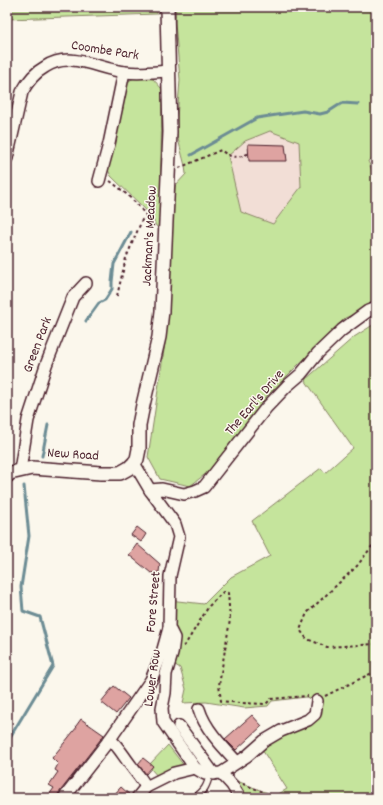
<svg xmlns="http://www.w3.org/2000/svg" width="383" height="805" font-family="Dekko,sans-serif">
<rect width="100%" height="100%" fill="#fbf7ec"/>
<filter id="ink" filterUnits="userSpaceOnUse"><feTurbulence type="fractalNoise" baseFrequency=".025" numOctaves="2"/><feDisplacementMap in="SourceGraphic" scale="8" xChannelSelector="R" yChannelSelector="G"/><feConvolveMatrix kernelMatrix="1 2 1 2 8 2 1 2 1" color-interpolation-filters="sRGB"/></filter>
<g filter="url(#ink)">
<polygon fill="#f2ded6" points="270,131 299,142 301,187 273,224 241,212 228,156 245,141"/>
<g fill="#c5e49c" stroke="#888264" fill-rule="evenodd">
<polygon points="7,7 157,7 157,14 7,19"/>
<path d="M176,7H370L376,20V156L368,161L376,180V305L345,318L267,396L208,472L190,486L160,479L148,457L165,343L175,186L186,174L185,166L176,131L180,80L175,23ZM270,131L299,142L301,187L273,224L241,212L228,156L245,141Z"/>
<polygon points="144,77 153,79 162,89 160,228 156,226 150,214 111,176 107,168 127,82 134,78"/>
<polygon points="376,323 376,798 240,798 232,785 237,781 275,796 287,789 261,748 308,720 317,701 306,697 272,701 268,706 244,708 206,702 183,703 186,689 180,668 169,661 169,600 204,604 231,577 270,556 252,521 321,468 325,473 353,448 305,380 354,337"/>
<polygon points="168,745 185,767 159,778 151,769 153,766 150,764"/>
</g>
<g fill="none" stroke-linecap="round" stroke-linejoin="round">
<g stroke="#6c8c94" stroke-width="3">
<polyline points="191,155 257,118 303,111 320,114 328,112 342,103 358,104"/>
<polyline points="86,321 99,303 105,300 112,289 112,282 114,264 131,232"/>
<polyline points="42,456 48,425"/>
<polyline points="7,742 53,666 40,617 23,611 21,587 29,536 24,486"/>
</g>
</g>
<g fill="#dea3a1" stroke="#4a1f2b">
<polygon points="248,144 285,145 287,161 249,161"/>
<polygon points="137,527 146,534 141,542 131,535"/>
<polygon points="137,544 160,564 159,572 151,573 129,555"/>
<polygon points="114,686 129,698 116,714 101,702"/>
<polygon points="252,715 262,726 236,750 225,739"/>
<polygon points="81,719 104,735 58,794 57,798 47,798 54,788 49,785 58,772 55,770 58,764 52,758 77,727 76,726"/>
<polygon points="143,758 153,766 146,774 138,764"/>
<polygon points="121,787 131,796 130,798 111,798"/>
</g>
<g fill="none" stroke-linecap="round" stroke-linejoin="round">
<defs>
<path id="service" d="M195,797C205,791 207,785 210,774"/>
<g id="minor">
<path d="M7,158L22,92C28,81 34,73 45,67C70,50 98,69 125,72C139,74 154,72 168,71"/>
<polyline points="99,181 109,144 124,72"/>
<polyline points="20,470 28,420 46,365 73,297 86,283"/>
<polyline points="150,490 162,489 184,494 195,491 204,487 266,408 287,386 301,374 318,353 342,330 368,311 376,308"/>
<polyline points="169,628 174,638 172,654 166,674 165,693 162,708 163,722 195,768 205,774 221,773 247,756 264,741 281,731 308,720 315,714 317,701"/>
<path d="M199,709C205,729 223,747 237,762"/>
<polyline points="179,726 214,774"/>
<path d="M110,739C119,747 124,757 132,767C137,774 142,779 146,787"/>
<polyline points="221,773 232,785 240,798"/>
<polyline points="64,798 110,739 151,680 162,653 169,628 170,576 179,537 175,524 150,490 134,463"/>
<polyline points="137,798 146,787 174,773 195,768"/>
</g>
<polyline id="tertiary" points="7,476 10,473 32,468 101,473 120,473 129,468 134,463 137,459 139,449 139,425 143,405 159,337 162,311 170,132 167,7"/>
</defs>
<use href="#service" stroke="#4a1f2b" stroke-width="8"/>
<use href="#minor" stroke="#4a1f2b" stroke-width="14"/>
<use href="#tertiary" stroke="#4a1f2b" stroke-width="16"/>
<g stroke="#4a1f2b" stroke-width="2" stroke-dasharray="3 3" stroke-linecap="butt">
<path d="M179,168L221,150C230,158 238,159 249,153"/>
<path d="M110,181C127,193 143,209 154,227"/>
<polyline points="117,296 126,258 142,220 148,217"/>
<polyline points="376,541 357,566 307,613 300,630 307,639 327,647 376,644"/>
<polyline points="183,646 185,645 209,606 223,592 228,593 230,620 219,685 221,701 240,703 266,704 271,699 308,696"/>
<polyline points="325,696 376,671"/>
<polyline points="243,784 279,798"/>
</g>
<use href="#service" stroke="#fbf7ec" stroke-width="5.5"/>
<use href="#minor" stroke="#fbf7ec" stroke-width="11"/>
<use href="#tertiary" stroke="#fbf7ec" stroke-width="13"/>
</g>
</g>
<g text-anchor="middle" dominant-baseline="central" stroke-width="3" stroke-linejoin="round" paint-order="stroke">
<g font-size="14" fill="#4a1f2b" stroke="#fbf7ec">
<text transform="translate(105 51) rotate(9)">Coombe Park</text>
<text transform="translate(150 236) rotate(-87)">Jackman's Meadow</text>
<text transform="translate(38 345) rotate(-69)">Green Park</text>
<text transform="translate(255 403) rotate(-49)">The Earl's Drive</text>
<text transform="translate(73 455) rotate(4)">New Road</text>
<text transform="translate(154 602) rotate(-85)">Fore Street</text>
<text transform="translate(153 678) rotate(-82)">Lower Row</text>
</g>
</g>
<rect width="383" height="805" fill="none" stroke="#fbf7ec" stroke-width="24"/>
<rect x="12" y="12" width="359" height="781" fill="none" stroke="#4a1f2b" stroke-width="1.5" filter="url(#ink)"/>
</svg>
